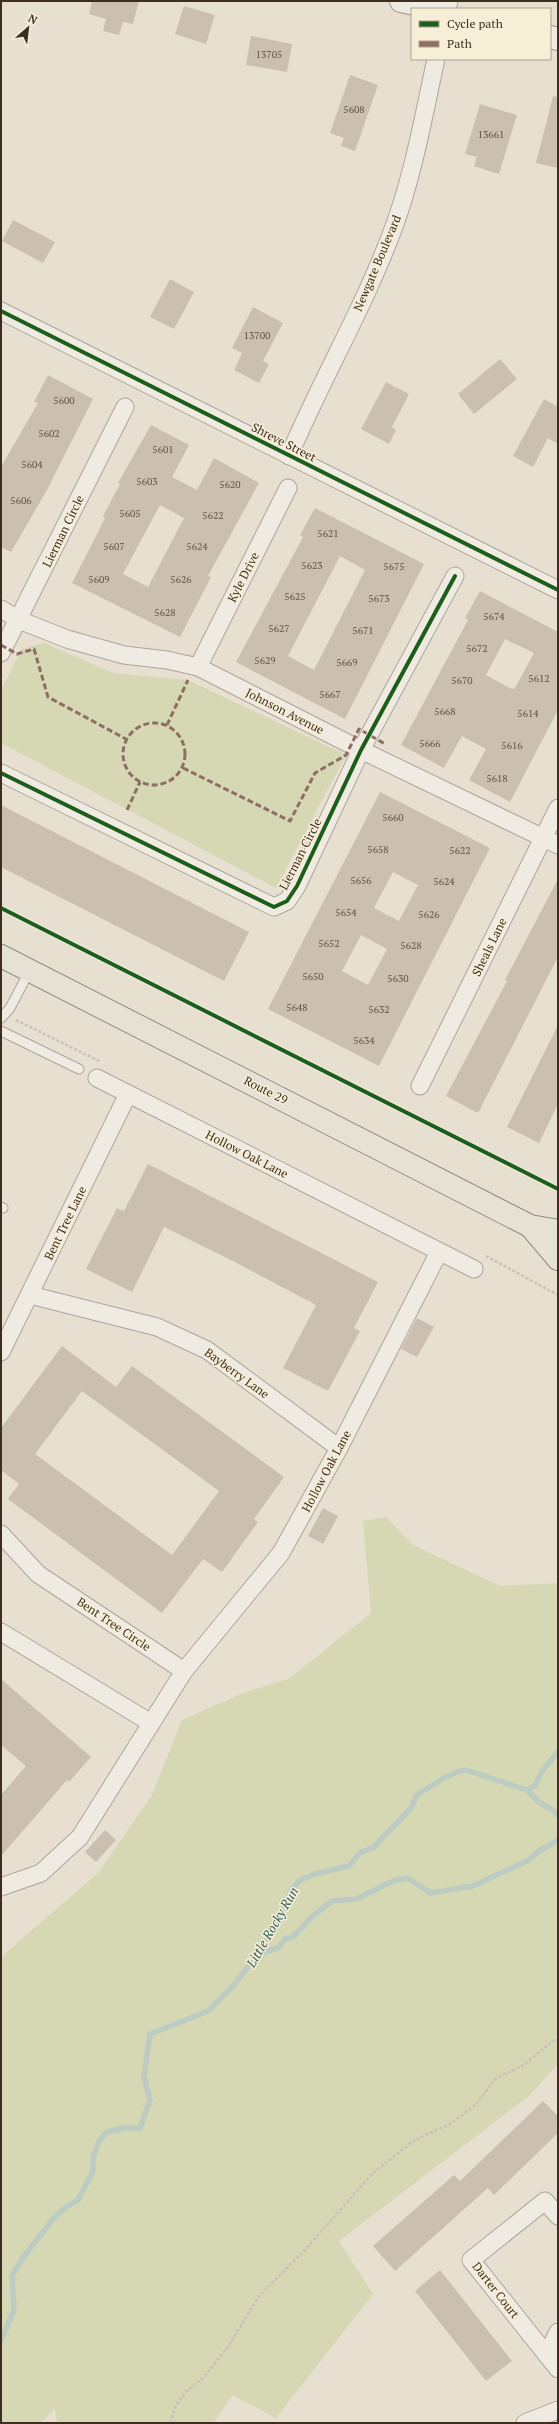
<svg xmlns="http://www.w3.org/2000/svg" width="559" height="2424" font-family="'PT Serif',serif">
<rect width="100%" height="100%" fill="#e7e0d1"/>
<g fill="#d6d7b3">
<polygon points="44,643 113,673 188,680 346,755 276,888 1,743 1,690 22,649"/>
<polygon points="386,1517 413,1545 500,1586 558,1583 558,2064 530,2095 339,2241 373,2294 276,2418 232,2395 214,2423 57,2423 55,2409 40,2423 1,2423 1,1957 98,1873 152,1795 182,1720 243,1693 290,1678 371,1613 363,1521"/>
</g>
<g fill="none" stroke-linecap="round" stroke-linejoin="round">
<g stroke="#bcccc2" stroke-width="5.5">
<polyline points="527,1790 539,1802 553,1810 558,1815"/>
<polyline points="258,1954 278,1948 286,1938 292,1938 313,1916 332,1901 356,1899 393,1881 407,1878 431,1893 473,1886 529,1860 539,1851 558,1840"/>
<polyline points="1,2340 14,2310 12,2276 22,2259 53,2219 66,2207 78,2200 93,2171 93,2157 99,2141 107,2132 123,2128 140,2128 150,2100 144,2076 150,2034 208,2011 233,1986 258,1954 277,1923 290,1892 299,1881 315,1874 349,1866 361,1852 373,1848 411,1808 417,1795 442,1779 457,1772 466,1770 527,1790 535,1786 542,1771 558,1752"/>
</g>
</g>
<g fill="#cbbfb2" fill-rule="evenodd">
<polygon points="92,1 139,1 133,24 123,22 119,35 103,31 106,19 89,14"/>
<polygon points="184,6 215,15 206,44 175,34"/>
<polygon points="251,36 292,44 287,72 246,65"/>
<polygon points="350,75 378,85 355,151 341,146 344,138 330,133"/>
<polygon points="553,96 558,97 558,168 536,163"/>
<polygon points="480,104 517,115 499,174 474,166 477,157 465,154"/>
<polygon points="13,220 55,242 43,263 2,241"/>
<polygon points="170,279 194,292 174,329 150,317"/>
<polygon points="253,307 283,323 263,361 269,364 259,383 234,370 242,353 232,348"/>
<polygon points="500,359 517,379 474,414 458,394"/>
<polygon points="48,375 93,399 47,490 11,552 1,547 1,467 38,403 34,402"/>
<polygon points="386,382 409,394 392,427 396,430 389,444 361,429"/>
<polygon points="544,399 558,407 558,444 548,438 533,467 513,456"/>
<path d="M151,425L189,445L172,477L197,490L214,458L259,483L208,576L211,577L180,637L72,583L105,518L103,516L120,484L118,483ZM160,505L184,518L148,587L123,574Z"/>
<path d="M315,508L424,564L345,719L236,662L303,537L300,535ZM340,556L365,570L314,670L288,656Z"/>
<path d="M480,591L558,632V710L510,802L469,780L486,749L462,736L444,768L401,745L468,620L465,618ZM505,639L534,653L515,688L512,689L486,675Z"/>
<path d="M380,792L490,848L379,1066L268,1009ZM393,872L418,885L399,921L374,908ZM361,935L387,949L368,985L342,971Z"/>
<polygon points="1,805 249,932 224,981 1,867"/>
<polygon points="558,879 558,957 478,1113 446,1096 507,981 505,980"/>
<polygon points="558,1025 558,1104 539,1143 507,1127"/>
<polygon points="148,1164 378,1282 354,1328 360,1331 328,1391 283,1368 316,1305 233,1261 164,1227 132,1292 86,1269 117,1208 124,1211"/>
<polygon points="417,1318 434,1327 417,1357 401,1349"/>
<path d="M62,1346L116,1387L132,1366L284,1477L254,1519L258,1522L222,1572L203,1559L162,1613L8,1499L19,1484L1,1470V1428ZM82,1391L219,1491L172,1555L35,1454Z"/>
<polygon points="323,1508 338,1516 323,1544 308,1536"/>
<polygon points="1,1679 91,1757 69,1782 67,1780 1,1856 1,1795 26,1766 1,1745"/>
<polygon points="105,1830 116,1840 96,1862 85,1852"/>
<polygon points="543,2101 558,2116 558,2133 494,2195 488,2188 395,2271 373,2246 454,2175 460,2181"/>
<polygon points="440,2270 512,2361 486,2381 415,2291"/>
</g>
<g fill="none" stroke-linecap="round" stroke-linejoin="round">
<defs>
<g id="lane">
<polyline points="1,1018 10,1008 30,970"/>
<polyline points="1,1031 79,1069"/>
<polyline points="1,1207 3,1208"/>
</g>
<g id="street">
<polyline points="447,9 449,1"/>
<polyline points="1,311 558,590"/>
<path d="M289,456C322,378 366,304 395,224C414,171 424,114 436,59"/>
<polyline points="1,609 19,620 67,639 124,655 167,660 198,667 361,750 558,845"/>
<polyline points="1,653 125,407"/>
<polyline points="198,667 288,488"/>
<polyline points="1,773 274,907 287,901 297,886 361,750 455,576"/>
<polyline points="97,1078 474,1269"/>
<polyline points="420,1086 558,808"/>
<polyline points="30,1295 157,1327 207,1350 339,1448"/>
<polyline points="1,1352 128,1094"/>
<polyline points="1,1534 38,1574 184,1671 80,1837 41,1873 1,1887"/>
<polyline points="1,1632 151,1723"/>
<polyline points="184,1671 281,1553 339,1448 439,1252"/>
<polyline points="558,2216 545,2201 471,2260 558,2369"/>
<polyline points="547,2354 558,2332"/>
<polyline points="525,2423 558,2410"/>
</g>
<g id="secondary">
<polyline points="401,1 437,9"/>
<polyline points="550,37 558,39"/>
</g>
<g id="primary">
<polyline points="1,956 530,1226 558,1231"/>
<polyline points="530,1226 558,1259"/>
</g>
</defs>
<use href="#lane" stroke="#ada599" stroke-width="11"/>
<use href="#street" stroke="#ada599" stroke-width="19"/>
<use href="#secondary" stroke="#9c958a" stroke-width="24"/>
<use href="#primary" stroke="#928b80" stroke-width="24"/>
<g stroke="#c8c2b9" stroke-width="2.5" stroke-dasharray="3 2" stroke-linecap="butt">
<polyline points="16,1020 99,1061"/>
<polyline points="486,1256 558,1295"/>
<polyline points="170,2423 176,2405 186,2392 203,2378 228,2347 259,2296 305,2250 371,2175 413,2141 450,2124 461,2116 477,2103 496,2078 524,2065 551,2042 558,2039"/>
</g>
<use href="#lane" stroke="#efebe3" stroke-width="9"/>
<use href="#street" stroke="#efebe3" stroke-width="17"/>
<use href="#secondary" stroke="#efebe3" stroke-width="22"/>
<use href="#primary" stroke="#e6e1d4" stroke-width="22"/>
<g stroke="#8d6e63" stroke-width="3" stroke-dasharray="6 3" stroke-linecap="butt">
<polyline points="1,645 17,654 34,649 48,697 126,739"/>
<circle cx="154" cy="754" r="31"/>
<polyline points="167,725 188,680"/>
<polyline points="183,768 290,821 315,773 346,755 359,729 385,744"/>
<polyline points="127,810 140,782"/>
</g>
<defs>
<g id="cycleway">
<polyline points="1,311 558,590"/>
<polyline points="1,773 274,907 287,901 297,886 361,750 455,576"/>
<polyline points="1,908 558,1189"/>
</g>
</defs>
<use href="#cycleway" stroke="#f7eed8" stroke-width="6"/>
<use href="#cycleway" stroke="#1b5e20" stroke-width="4"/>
</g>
<g text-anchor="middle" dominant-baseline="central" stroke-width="3" stroke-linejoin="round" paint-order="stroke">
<g font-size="10" fill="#605244">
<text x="269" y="54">13705</text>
<text x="354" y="109">5608</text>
<text x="491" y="134">13661</text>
<text x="257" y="335">13700</text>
<text x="64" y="400">5600</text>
<text x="49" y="433">5602</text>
<text x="163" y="449">5601</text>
<text x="32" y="464">5604</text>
<text x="147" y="481">5603</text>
<text x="230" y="484">5620</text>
<text x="21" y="500">5606</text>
<text x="130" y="513">5605</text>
<text x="213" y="515">5622</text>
<text x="328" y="533">5621</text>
<text x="114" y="546">5607</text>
<text x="197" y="546">5624</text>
<text x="312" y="565">5623</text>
<text x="394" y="566">5675</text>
<text x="99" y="579">5609</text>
<text x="181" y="579">5626</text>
<text x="295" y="596">5625</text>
<text x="379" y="598">5673</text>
<text x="165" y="612">5628</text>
<text x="494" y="616">5674</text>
<text x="279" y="628">5627</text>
<text x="363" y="630">5671</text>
<text x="477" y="648">5672</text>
<text x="265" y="660">5629</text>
<text x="347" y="662">5669</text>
<text x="539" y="678">5612</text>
<text x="462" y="680">5670</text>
<text x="330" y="694">5667</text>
<text x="445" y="711">5668</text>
<text x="528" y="713">5614</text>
<text x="430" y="743">5666</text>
<text x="512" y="745">5616</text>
<text x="497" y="778">5618</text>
<text x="393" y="817">5660</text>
<text x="378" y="849">5658</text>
<text x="460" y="850">5622</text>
<text x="361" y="880">5656</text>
<text x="444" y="881">5624</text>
<text x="346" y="912">5654</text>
<text x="429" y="914">5626</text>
<text x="329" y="943">5652</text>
<text x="411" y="945">5628</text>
<text x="313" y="976">5650</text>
<text x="398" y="978">5630</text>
<text x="297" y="1007">5648</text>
<text x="379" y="1009">5632</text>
<text x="364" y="1040">5634</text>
</g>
<g font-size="12" fill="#3d2e20" stroke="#f7eed8">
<text transform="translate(377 263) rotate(-67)">Newgate Boulevard</text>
<text transform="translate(284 442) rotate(27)">Shreve Street</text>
<text transform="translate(63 531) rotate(-64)">Lierman Circle</text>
<text transform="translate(243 577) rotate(-63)">Kyle Drive</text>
<text transform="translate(285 711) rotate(27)">Johnson Avenue</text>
<text transform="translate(300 854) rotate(-63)">Lierman Circle</text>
<text transform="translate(489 947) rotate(-64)">Sheals Lane</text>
<text transform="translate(266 1090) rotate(27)">Route 29</text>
<text transform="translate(247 1154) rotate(27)">Hollow Oak Lane</text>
<text transform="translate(65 1223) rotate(-64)">Bent Tree Lane</text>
<text transform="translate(237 1373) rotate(36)">Bayberry Lane</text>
<text transform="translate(326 1471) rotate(-62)">Hollow Oak Lane</text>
<text transform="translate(114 1624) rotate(34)">Bent Tree Circle</text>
<text transform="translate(496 2290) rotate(52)">Darter Court</text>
</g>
<g font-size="13" font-style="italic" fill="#2f5d5a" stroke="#f7eed8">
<text transform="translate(272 1927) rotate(-60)">Little Rocky Run</text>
</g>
</g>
<rect width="559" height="2424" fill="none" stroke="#3d2e20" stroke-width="4"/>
<rect x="411" y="8" width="140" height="52" fill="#f7eed8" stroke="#ada18e"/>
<rect x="419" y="21" width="20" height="6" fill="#1b5e20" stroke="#ada18e"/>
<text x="447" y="28" font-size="12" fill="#3d2e20">Cycle path</text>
<rect x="419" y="41" width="20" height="6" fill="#8d6e63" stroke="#ada18e"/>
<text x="447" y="48" font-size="12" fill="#3d2e20">Path</text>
<g transform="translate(28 28) rotate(28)" stroke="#f7eed8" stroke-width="3" paint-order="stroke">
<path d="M0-3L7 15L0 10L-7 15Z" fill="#3d2e20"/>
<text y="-6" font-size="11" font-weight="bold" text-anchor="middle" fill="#3d2e20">N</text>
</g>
</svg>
